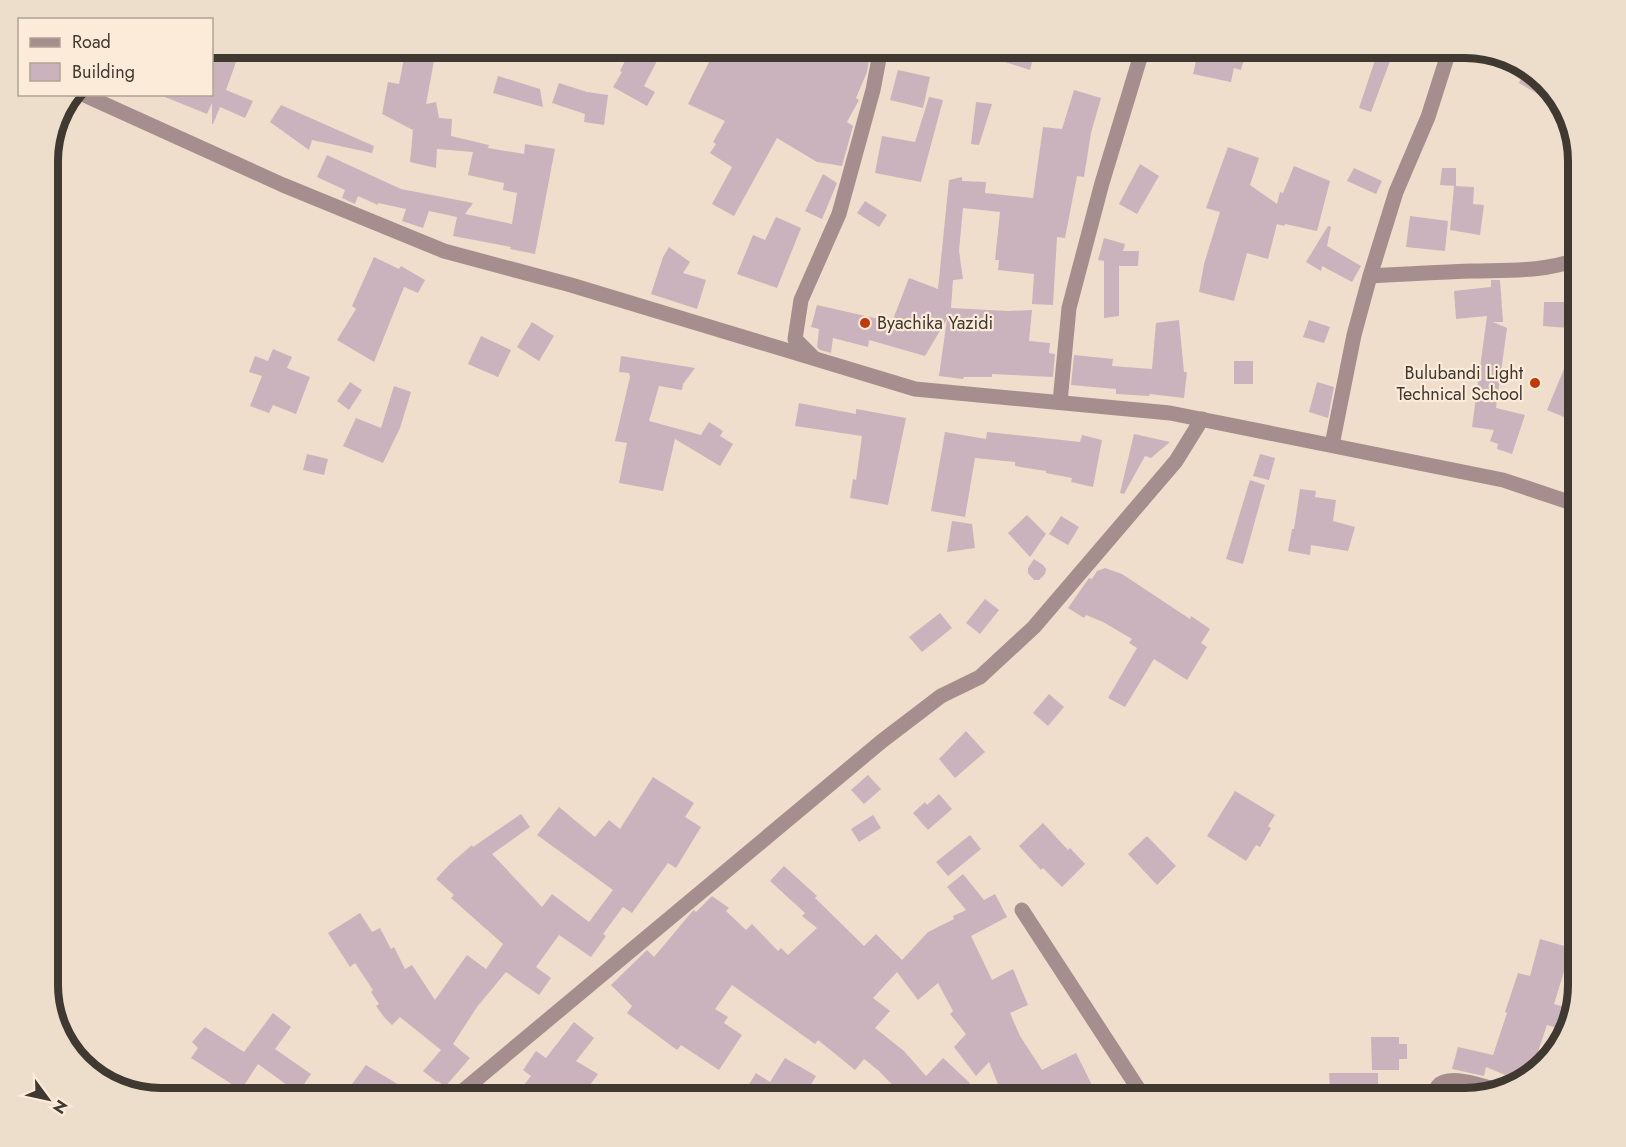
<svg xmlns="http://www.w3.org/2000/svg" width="1626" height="1147" font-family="Jost,sans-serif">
<rect width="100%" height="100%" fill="#efdecb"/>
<g fill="#cbb3be">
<polygon points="212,48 241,48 226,90 253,101 245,118 220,107 213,124 212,124 212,103 207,114 160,95 212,94"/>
<polygon points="406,48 436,50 426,104 436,102 439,118 452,119 451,136 489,145 488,148 524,154 525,144 555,149 535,254 510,249 511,247 453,236 457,217 429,211 423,228 402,221 406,209 378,203 378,205 358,196 355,204 342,198 345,190 317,177 327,155 401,189 473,203 465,214 512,224 517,193 503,190 504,183 468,175 473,152 437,149 436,168 410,162 413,130 382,114 388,82 399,84"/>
<polygon points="716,48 826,48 843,56 846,48 871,48 867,72 856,98 859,100 847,122 853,126 842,166 817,162 777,138 734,216 712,204 732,167 710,153 716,144 713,142 725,121 688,104"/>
<polygon points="1005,48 1026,48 1035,51 1030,70 1002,61"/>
<polygon points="1199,48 1247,48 1241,70 1234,68 1231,82 1193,74"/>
<polygon points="1379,48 1395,48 1371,112 1359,108"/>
<polygon points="631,49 657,61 644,86 655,92 647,106 613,87 622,72 620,71"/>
<polygon points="1526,69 1533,71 1542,82 1538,94 1519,83"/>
<polygon points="898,70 930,77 923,108 890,100"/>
<polygon points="498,76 540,89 543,107 493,93"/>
<polygon points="559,83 587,92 608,95 604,125 584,122 585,114 552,103"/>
<polygon points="1074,90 1101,98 1091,133 1084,177 1077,176 1065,238 1057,237 1053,305 1032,304 1034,274 998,270 999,260 995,260 1000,212 963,208 959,251 963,279 953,280 951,308 1008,311 1032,310 1029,341 1050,343 1049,353 1055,354 1053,377 992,374 992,377 964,377 963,379 939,376 947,319 925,356 869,340 868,347 833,338 831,353 820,350 817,347 819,329 811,327 817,305 892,322 909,278 938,289 949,180 962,177 962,181 986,182 985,193 1033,198 1043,127 1062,129"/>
<polygon points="929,97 943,100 921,182 875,173 882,136 915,142"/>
<polygon points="976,102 992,104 979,145 971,144"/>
<polygon points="281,105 374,146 372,153 312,140 309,150 270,122"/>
<polygon points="1228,147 1259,158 1250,185 1277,204 1280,192 1283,193 1294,166 1330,181 1317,231 1285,224 1284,226 1277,224 1268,259 1247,253 1234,301 1199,292 1204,264 1220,212 1206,208"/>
<polygon points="1140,164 1159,176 1137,214 1119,204"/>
<polygon points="1354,168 1382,181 1376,194 1347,181"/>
<polygon points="1442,168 1456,168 1456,186 1440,185"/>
<polygon points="823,174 837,183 822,219 805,211"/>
<polygon points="1454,186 1474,187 1473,204 1484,205 1480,235 1450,230"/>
<polygon points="865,201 887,215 879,227 857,213"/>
<polygon points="1410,216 1448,221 1445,251 1406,247"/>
<polygon points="776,217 801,228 777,288 737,274 753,235 765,240"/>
<polygon points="1328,226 1331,227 1327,246 1361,266 1352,282 1322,266 1321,271 1306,262"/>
<polygon points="1104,238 1125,244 1123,251 1139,251 1138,266 1119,266 1119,316 1104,318 1104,261 1098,260"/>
<polygon points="669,247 690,262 683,273 706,280 697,309 651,294 663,257"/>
<polygon points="374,257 399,269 401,266 425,280 418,293 404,287 374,362 337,340 356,309 352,306"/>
<polygon points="1491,280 1500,280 1503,322 1493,322 1507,328 1496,408 1525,415 1512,454 1497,449 1498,444 1490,441 1494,430 1472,427 1487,316 1456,319 1454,291 1491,287"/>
<polygon points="1544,302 1570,302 1569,328 1543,326"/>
<polygon points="1179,320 1184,372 1187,372 1184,398 1150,394 1149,396 1116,394 1116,389 1071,385 1074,355 1113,359 1112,366 1152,369 1156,323"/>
<polygon points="1309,320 1330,327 1324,343 1303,337"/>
<polygon points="532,322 554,336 539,361 517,347"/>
<polygon points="1578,335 1578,384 1564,417 1547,410"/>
<polygon points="481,336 511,350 498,377 468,364"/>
<polygon points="273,349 292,357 287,368 310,377 296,414 273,405 269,413 250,406 262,376 249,372 255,356 268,361"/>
<polygon points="621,356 695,368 683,384 682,390 659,386 649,421 701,435 709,422 723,431 720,436 733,444 720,466 675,439 663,491 619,483 627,443 615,441 630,377 629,373 619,372"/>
<rect x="1234" y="361" width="19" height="23"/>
<polygon points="350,382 362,390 349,410 337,401"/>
<polygon points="1317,382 1334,387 1328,418 1309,412"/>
<polygon points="394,386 411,392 400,428 383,463 343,446 356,418 381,428"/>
<polygon points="799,403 856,414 856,409 906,418 888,505 850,498 853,479 856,480 862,436 795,426"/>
<polygon points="945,432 986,439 987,432 1080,442 1082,435 1102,440 1093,487 1071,482 1072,478 1046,473 1046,471 1015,466 1015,462 975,458 965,517 931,511"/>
<polygon points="1134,434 1170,442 1151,458 1145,456 1124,494 1120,493"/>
<polygon points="307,454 328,459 324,475 303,470"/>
<polygon points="1260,454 1275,458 1269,480 1253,476"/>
<polygon points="1250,480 1265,485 1243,564 1226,559"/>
<polygon points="1300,489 1316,491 1315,497 1336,500 1333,521 1355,527 1348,551 1311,545 1310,555 1288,551 1292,529 1294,529"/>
<polygon points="1027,515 1046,534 1030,557 1008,533"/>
<polygon points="1061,516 1079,527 1068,545 1049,534"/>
<polygon points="952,521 972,524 975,548 947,552"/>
<polygon points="1034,559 1043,565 1046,569 1045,574 1039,580 1034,580 1028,573 1028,568"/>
<polygon points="1105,568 1122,574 1190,619 1191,616 1210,629 1201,643 1207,647 1187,680 1154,659 1125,707 1108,698 1137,648 1129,643 1132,639 1103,622 1086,615 1084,618 1068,608 1089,578 1092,579 1097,571"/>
<polygon points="985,599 999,610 980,634 966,623"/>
<polygon points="940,613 952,628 922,652 909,637"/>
<polygon points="1049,694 1064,707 1048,726 1033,713"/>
<polygon points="966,731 985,752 955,778 939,759"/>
<polygon points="868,775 881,789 864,804 851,790"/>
<polygon points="653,777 694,803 685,817 701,827 676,868 668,863 632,913 623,907 603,934 606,936 591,957 559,935 536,967 551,978 539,995 506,972 477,1007 453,1044 470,1058 445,1087 438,1081 437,1082 423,1071 441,1050 400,1017 392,1025 384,1017 376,1006 379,1004 371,992 373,990 355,963 350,967 328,933 360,913 372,932 380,928 391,949 394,947 405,969 412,965 435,1000 467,955 486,969 503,944 451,898 454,895 436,879 450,864 472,845 473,847 521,814 530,827 492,854 542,907 552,894 589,922 613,890 537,835 559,807 595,837 609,820 620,829"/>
<polygon points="1235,791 1275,815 1268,826 1271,828 1260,847 1256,845 1246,861 1207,836"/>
<polygon points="939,794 952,809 928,830 913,813 925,802 927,805"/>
<polygon points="873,815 881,828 859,842 851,829"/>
<polygon points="1043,823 1068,850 1070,848 1085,864 1062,887 1043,868 1041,870 1019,846"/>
<polygon points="970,835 981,849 948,876 936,862"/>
<polygon points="1147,836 1176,866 1157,885 1128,854"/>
<polygon points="784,866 817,896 815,898 864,946 876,934 902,960 928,932 954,919 953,916 966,910 947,887 963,874 984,900 995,894 1007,917 971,936 992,980 1013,969 1028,1005 1010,1013 1020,1036 1042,1070 1076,1053 1099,1099 1004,1099 989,1062 976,1076 954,1047 966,1034 950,1014 953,1011 938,983 918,1000 897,972 873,998 890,1011 875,1028 904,1051 926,1076 943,1058 970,1083 954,1099 906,1099 879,1071 864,1059 855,1070 818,1040 815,1044 732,985 715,1009 728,1017 724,1023 742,1035 719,1070 681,1045 677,1050 627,1013 632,1006 611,985 647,950 654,957 690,914 694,910 696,912 712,896 729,908 726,911 746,930 752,924 778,951 781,948 788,955 817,928 802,916 805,913 770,881"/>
<polygon points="1540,939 1578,950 1578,968 1566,965 1554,1004 1564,1007 1557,1028 1547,1025 1530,1075 1522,1082 1486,1067 1484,1076 1452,1069 1458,1047 1493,1055 1507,1013 1505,1012 1518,973 1530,976"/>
<polygon points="273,1013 291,1027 275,1049 311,1074 298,1093 258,1064 241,1090 191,1058 198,1048 192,1042 205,1027 244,1052"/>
<polygon points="574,1022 594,1038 576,1061 598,1074 580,1099 513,1099 531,1076 523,1070 536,1051 546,1058"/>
<polygon points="1371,1037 1399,1037 1399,1044 1407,1044 1407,1059 1399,1059 1399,1070 1372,1070"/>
<polygon points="785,1058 816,1076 802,1099 740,1099 756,1073 770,1082"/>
<polygon points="366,1065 399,1085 390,1099 341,1099"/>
<polygon points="1329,1073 1378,1073 1378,1099 1331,1099"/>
</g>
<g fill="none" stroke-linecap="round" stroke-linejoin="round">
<g stroke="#a68e8f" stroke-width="15">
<polyline points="82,94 283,185 444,251 571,285 915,389 1170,413 1503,480 1578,505"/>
<path d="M1370,276C1404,274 1438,272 1473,271C1508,270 1545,272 1578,259"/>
<polyline points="813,357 795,339 801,300 839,214 873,90 881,48"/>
<polyline points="1060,402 1069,308 1102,183 1143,48"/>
<polyline points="1332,445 1354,335 1370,276 1396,192 1428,117 1450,48"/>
<polyline points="1022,910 1145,1099"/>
<polyline points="453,1099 882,741 941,696 980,677 1034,627 1176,461 1202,419"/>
<path d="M1432,1099C1434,1095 1436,1089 1438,1086C1449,1073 1486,1087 1500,1091"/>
</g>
</g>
<g fill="#c13907" stroke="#fcebd8" stroke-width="2">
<circle cx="865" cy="323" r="6"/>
<circle cx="1535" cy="383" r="6"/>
</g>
<g text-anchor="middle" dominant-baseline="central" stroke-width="4.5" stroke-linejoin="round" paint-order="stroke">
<g font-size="18" fill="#3f3931" stroke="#fcebd8" text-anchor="start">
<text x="877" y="323">Byachika Yazidi</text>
<text x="1523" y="373" text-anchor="end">Bulubandi Light<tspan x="1523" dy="21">Technical School</tspan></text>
</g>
</g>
<path d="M0 0H1626V1147H0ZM161 58H1465A103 103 0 0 1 1568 161V985A103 103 0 0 1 1465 1088H161A103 103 0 0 1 58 985V161A103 103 0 0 1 161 58Z" fill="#edddcb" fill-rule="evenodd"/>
<path fill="none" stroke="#3f3931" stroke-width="8" d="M161 58H1465A103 103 0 0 1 1568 161V985A103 103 0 0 1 1465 1088H161A103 103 0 0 1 58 985V161A103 103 0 0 1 161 58Z"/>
<rect x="18" y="18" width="195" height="78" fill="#fcebd8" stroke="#b0a495" stroke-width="1.5"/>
<rect x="30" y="38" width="30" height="9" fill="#a68e8f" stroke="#b0a495" stroke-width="1.5"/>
<text x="72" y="48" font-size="18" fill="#3f3931">Road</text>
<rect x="30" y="63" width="30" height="18" fill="#cbb3be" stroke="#b0a495" stroke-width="1.5"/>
<text x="72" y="78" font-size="18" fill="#3f3931">Building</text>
<g transform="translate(48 1099) rotate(123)" stroke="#fcebd8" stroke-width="4.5" paint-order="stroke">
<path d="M0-4.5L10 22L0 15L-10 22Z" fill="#3f3931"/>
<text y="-9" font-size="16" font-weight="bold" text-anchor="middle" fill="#3f3931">N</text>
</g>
</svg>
